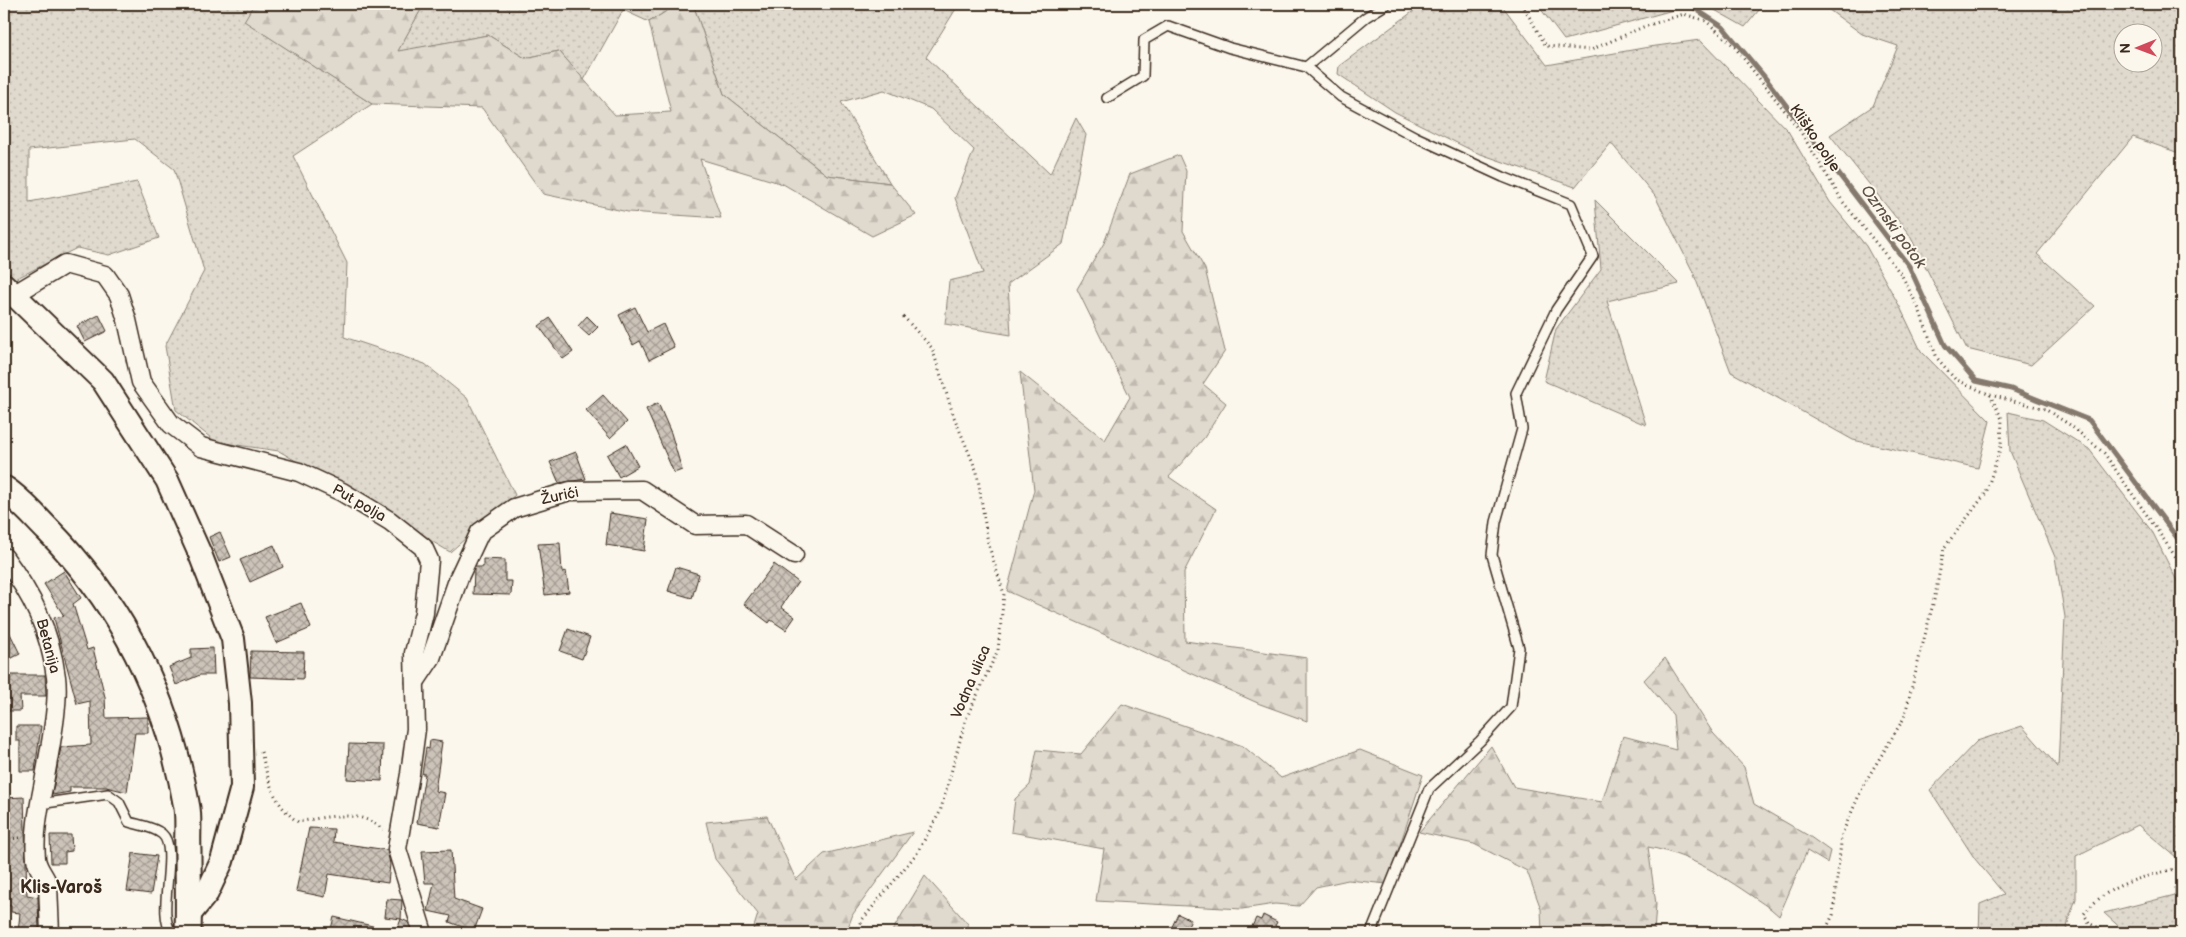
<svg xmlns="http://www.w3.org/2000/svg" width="2186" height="937" font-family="'Balsamiq Sans',sans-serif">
<defs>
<pattern id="grass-dots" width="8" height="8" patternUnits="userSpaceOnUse" patternTransform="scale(1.25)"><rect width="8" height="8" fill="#dfd9ce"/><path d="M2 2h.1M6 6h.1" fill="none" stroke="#c0bab0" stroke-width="1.8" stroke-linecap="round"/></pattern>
<pattern id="forest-firs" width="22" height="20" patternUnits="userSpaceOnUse" patternTransform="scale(1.25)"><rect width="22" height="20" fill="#dfd9ce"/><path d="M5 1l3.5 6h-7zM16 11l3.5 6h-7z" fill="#c0bab0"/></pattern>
<pattern id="building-cross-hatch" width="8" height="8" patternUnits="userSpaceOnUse" patternTransform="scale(1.25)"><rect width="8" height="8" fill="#ccc4b9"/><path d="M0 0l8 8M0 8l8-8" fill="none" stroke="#a79f96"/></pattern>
</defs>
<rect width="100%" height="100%" fill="#fbf7ec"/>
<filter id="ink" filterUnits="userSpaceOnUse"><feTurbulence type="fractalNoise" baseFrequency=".02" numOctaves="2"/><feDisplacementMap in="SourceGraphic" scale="10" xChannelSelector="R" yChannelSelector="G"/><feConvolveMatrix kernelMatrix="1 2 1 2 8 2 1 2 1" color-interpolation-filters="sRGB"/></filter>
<g filter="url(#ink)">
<g fill="url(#grass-dots)" stroke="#8d8276" fill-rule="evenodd">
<polygon points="4,4 254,4 245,21 372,104 293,156 347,263 344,337 425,364 467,398 515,495 450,552 279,451 216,442 176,410 165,346 204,271 174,169 135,139 29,150 29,202 137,182 159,238 109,255 77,248 15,279 4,270"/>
<polygon points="424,4 678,4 649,22 623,10 584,80 559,51 525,58 488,35 397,52"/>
<polygon points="693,4 959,4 926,57 1050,174 1076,118 1086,135 1063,244 1008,284 1011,335 945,324 949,281 983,273 955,198 974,150 931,109 884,90 841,102 890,183 827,175 724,94"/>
<polygon points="1423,4 1501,4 1547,65 1649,47 1700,40 1788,131 1830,202 1866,246 1900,307 1921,351 1990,421 1978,468 1853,440 1731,372 1693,272 1655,196 1611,143 1575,187 1475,152 1395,112 1338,74 1339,66"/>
<polygon points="1537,4 1695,4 1564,40"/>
<polygon points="1704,4 1764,4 1745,27"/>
<path d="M1821,4H2182V154L2133,137L2037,254L2095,306L2031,365L1967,349L1909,234L1830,135L1873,106L1898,46L1862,34ZM2124,32H2154V62H2124Z"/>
<polygon points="1595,200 1679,284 1607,301 1646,425 1544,381 1556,329 1601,269"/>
<polygon points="2008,412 2043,420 2089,449 2153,533 2182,591 2182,862 2138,825 2076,856 2076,899 2069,918 2066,933 1979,933 1980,904 2004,894 1975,859 1930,790 1977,741 2022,726 2058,767 2065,617 2055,557 2010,451"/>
<polygon points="2182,883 2182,933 2126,933 2104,913 2175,895 2175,887"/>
</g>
<g fill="url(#forest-firs)" stroke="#8d8276">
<polygon points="254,4 424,4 398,51 488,35 525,58 559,51 615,115 671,112 649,22 678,4 693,4 724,94 827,175 890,183 916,215 872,236 783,184 700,159 721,218 628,212 543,194 482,108 372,104 244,21"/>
<polygon points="1179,155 1186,171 1183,231 1205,269 1225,351 1203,384 1226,403 1204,438 1169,477 1216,509 1184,572 1185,641 1307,658 1307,721 1260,704 1007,591 1034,490 1020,372 1105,440 1130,397 1077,289 1104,243 1130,174"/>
<path d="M1665,658L1713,733L1744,767L1754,804L1809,836L1830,851L1827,863L1807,851L1779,916L1771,909C1731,882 1697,856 1648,847L1656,904L1654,933H1542L1541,909L1527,871L1474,844L1419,832L1491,746L1514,787L1602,802L1623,736L1676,750L1673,715L1644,680Z"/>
<polygon points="1122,704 1243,746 1281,778 1360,750 1423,775 1387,884 1348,880 1316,887 1299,906 1275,904 1242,909 1096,901 1104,849 1011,832 1015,799 1030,785 1037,750 1081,754"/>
<polygon points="767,816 796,880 824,854 913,832 853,914 846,933 752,933 758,914 715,859 706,822"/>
<polygon points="925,876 968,924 969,933 891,933"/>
</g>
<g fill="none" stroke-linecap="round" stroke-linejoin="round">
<polyline stroke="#85796d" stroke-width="5" points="1688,4 1723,27 1763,75 1909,266 1945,345 1976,381 2011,389 2089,420 2178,539 2182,548"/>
</g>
<g fill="url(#building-cross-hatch)" stroke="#3b2a1e">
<polygon points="635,307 647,332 663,324 674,347 649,360 640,341 633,345 619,315"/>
<polygon points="99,315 107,331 85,342 77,326"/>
<polygon points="587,316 598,327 589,336 578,326"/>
<polygon points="550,318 573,352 563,359 539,326"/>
<polygon points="603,395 627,422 610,438 586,410"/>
<polygon points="658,403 671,433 682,470 674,473 646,409"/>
<polygon points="626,444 638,466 619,477 607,455"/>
<polygon points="576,452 586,479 559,483 550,462"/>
<polygon points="610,513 648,519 644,551 606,545"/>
<polygon points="220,532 231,557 219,562 209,537"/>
<polygon points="560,543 562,572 566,571 569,592 545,595 538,544"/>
<polygon points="274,545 283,567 250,582 240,560"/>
<polygon points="483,559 505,560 505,581 512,581 511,595 473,594 474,570 475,567 483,567"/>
<polygon points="774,564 798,582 781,607 795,617 786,630 771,620 769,623 744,604"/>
<polygon points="676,567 699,574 692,598 668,591"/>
<polygon points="64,571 81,598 73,604 87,650 93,648 105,697 106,718 148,717 148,733 135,733 127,792 106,787 70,787 70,792 52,795 61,747 91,745 90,701 77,704 54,618 64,616 44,584"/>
<polygon points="301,603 311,628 276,643 265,617"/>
<polygon points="4,621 20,654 4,662"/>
<polygon points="568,629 590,637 582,659 560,651"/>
<polygon points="213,648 214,675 200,675 176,685 169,667 191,658 191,649"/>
<polygon points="251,651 304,652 303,679 250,677"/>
<polygon points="4,675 45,675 46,696 20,696 21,711 4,711"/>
<polygon points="16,726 41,726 35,771 20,771 20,741 16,741"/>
<polygon points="430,740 442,742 435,791 445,793 439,827 417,823 425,774 422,774 426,748 429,749"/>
<polygon points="349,744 383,745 382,781 347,779"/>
<polygon points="24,797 27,895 38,897 39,933 18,933 20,913 11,912 11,906 4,905 4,798"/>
<polygon points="309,828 334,829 333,842 387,850 390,864 388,883 329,874 325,897 296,891"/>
<polygon points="50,835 71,835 72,851 65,852 65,863 51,863"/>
<polygon points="451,850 454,899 482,909 474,931 449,922 451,916 428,911 434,883 425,883 422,851"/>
<polygon points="133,853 157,856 151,894 127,891"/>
<polygon points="387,899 402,900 401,919 385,917"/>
<polygon points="1178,914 1191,920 1185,933 1169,933"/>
<polygon points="1263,915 1277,922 1275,926 1292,933 1249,933 1256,918 1261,920"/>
<polygon points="334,917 381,928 380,933 330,933"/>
<polygon points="401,919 408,922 412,933 396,933"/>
</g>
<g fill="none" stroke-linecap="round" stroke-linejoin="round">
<defs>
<g id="service">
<polyline points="1306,67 1366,17 1387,4"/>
<polyline points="1107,98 1143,76 1144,40 1168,26 1230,48 1306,67 1341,97 1416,137 1503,177 1571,204 1593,256 1556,310 1516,393 1522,429 1496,522 1492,555 1519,648 1511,707 1480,741 1429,789 1371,933"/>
<path d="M39,804L108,794L119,802L129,822C139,825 154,827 162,834C180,849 155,915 172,933"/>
</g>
<g id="minor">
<polyline points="15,294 65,264 105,275 119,295 127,320 141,382 171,424 201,447 299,472 342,492 390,521 423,547 429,560 424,613 414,653 416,729 410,774 397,849 423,933"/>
<path d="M4,557C32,595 50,630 56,677C59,700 52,737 48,760C43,792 33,825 36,858C37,869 45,875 48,885L50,933"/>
<polyline points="415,682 431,658 459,577 480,532 514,508 570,491 642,490 695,525 746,524 794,555"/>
</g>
<polyline id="tertiary" points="4,285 103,381 167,480 200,554 233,639 240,703 242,787 222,861 207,893 189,915"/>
<path id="secondary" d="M4,489C21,500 34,516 48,530C124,607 169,701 187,808C189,821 187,836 188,850C188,877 189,905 188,933"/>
</defs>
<use href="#service" stroke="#3b2a1e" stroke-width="12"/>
<use href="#minor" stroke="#3b2a1e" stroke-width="21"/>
<use href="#tertiary" stroke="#3b2a1e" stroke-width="26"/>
<use href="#secondary" stroke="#3b2a1e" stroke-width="29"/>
<g stroke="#3b2a1e" stroke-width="3" stroke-dasharray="1 4" stroke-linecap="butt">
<polyline points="1522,4 1546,46 1591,50 1643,27 1684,14 1706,21 1733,45 1799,129 1843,202 1901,274 1919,309 1937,358 1955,379 1990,395 2045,409 2070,425 2104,453 2182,566"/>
<path d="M261,752C269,781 272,803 298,822C325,817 361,808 383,830"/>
<polyline points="4,839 21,838"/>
<polyline points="858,933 862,920 917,853 940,812 966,719 998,650 1004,594 988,543 977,472 954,417 932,348 901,314"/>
<polyline points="1824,933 1833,915 1842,834 1864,784 1904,718 1935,596 1944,548 1986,493 2001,446 2002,419 1990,395"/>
<path d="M2111,933L2090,924L2084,914C2109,882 2145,877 2182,867"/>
</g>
<use href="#service" stroke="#fbf7ec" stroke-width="9"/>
<use href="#minor" stroke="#fbf7ec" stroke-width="18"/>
<use href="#tertiary" stroke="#fbf7ec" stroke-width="22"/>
<use href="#secondary" stroke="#fbf7ec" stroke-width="25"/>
</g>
</g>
<g text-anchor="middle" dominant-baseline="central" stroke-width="4" stroke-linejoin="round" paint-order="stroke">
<g font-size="15" fill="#3b2a1e" stroke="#fbf7ec">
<text transform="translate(1815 138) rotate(56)">Kliško polje</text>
<text transform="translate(560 496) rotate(-12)">Žurići</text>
<text transform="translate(359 503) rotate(30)">Put polja</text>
<text transform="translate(48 646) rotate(75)">Betanija</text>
<text transform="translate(971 682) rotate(-67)">Vodna ulica</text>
</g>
<g font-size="16" font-style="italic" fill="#605246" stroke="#fbf7ec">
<text transform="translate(1893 227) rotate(54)">Ozrnski potok</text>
</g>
<g font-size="18" font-weight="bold" fill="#3b2a1e" stroke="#fbf7ec">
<text x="61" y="887">Klis-Varoš</text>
</g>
</g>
<rect width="2186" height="937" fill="none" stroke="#fbf7ec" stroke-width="20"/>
<rect x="10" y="10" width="2166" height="917" fill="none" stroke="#3b2a1e" stroke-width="2" filter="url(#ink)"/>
<g transform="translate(2138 48) rotate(269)"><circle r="24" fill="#fbf7ec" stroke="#aea59a"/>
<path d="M0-4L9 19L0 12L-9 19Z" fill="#d1495b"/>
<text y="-8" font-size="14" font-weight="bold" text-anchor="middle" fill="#3b2a1e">N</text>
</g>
</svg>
